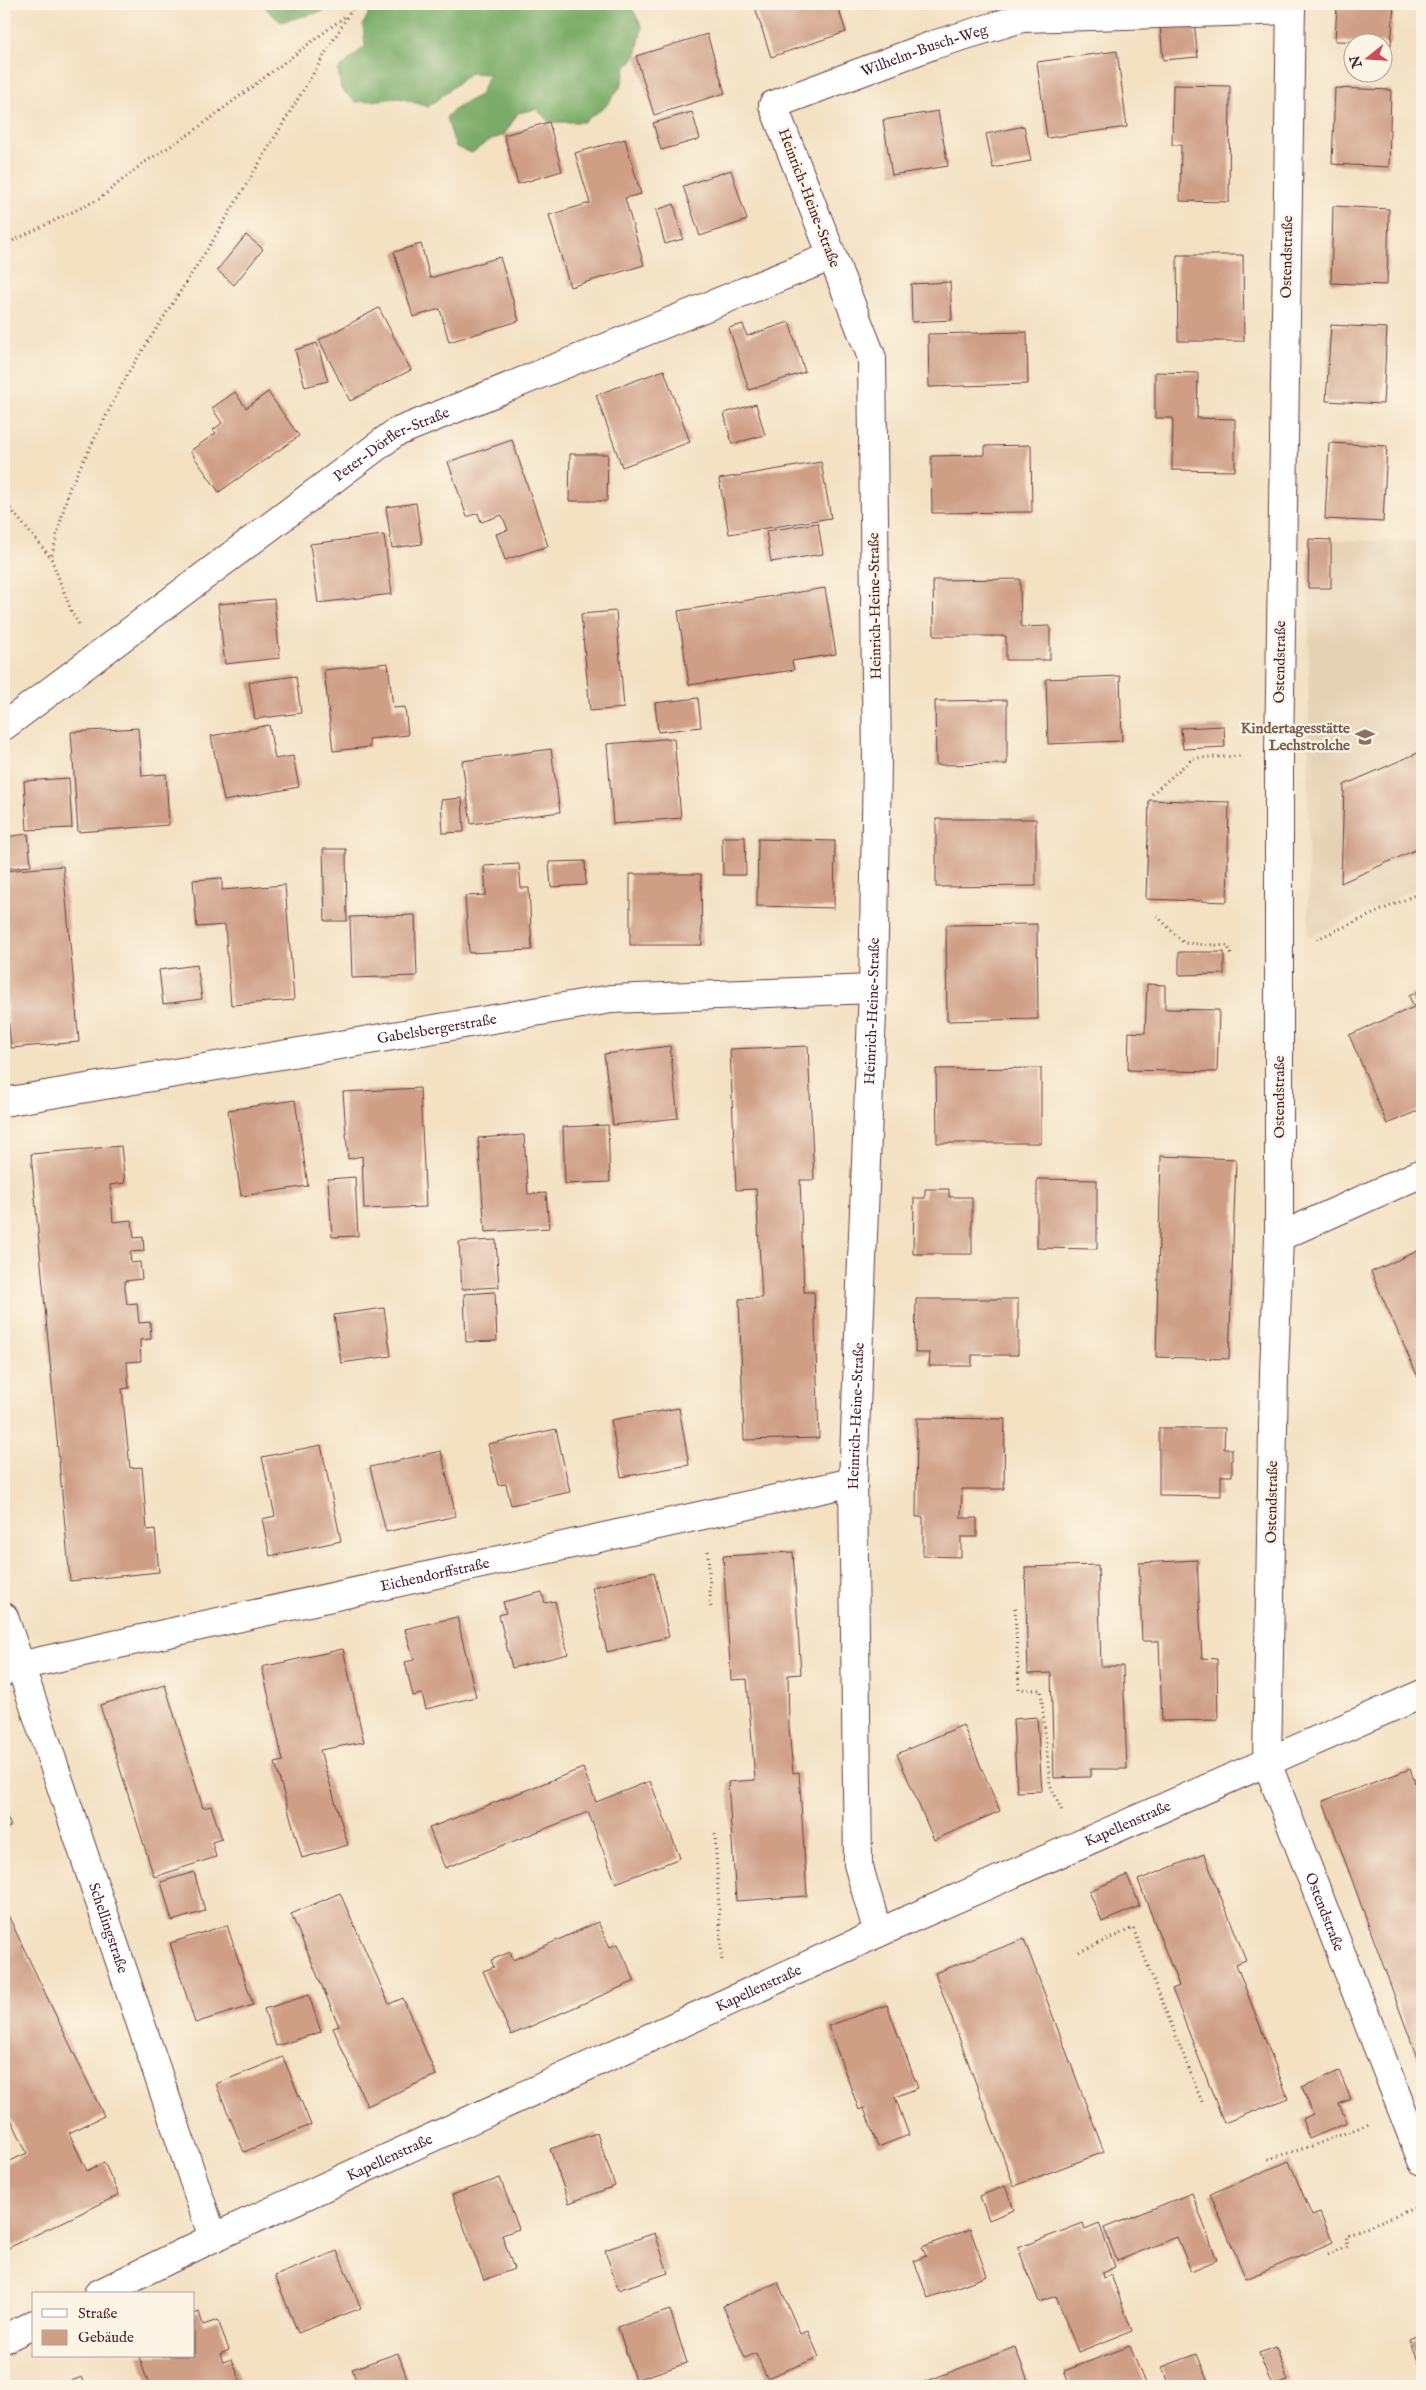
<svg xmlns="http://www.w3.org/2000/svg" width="1426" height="2390" font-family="'IM FELL English',serif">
<rect width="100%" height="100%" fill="#fcf5e5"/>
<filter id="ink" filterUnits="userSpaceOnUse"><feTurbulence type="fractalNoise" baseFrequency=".02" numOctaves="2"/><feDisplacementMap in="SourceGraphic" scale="10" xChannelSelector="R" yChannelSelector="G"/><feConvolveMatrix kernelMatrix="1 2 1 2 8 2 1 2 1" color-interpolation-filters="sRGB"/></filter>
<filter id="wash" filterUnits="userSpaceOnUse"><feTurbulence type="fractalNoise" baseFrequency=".0096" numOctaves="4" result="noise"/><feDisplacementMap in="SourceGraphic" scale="20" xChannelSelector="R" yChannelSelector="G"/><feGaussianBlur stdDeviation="1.12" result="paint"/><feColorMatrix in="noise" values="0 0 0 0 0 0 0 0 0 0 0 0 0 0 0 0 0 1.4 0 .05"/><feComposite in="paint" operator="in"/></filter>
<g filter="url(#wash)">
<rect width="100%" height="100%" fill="#f3e1c2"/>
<polygon fill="#e5d1b4" points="1309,539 1422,542 1422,886 1308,938"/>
<g fill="#7aac68" stroke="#62664a">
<polygon points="264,4 333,4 324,11 281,22 268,11"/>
<polygon points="374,4 627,4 633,10 642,27 636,56 626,67 621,86 605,107 583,122 549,122 536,109 518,113 504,135 488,141 472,153 456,147 446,117 460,105 480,95 489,74 470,73 428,107 400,98 356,102 341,89 338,70 365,46 363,24"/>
</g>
<g id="blocks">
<g fill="#ce9e85">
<polygon points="754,4 837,4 846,32 771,57"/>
<polygon points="1337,4 1394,4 1391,45 1384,44 1384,42 1335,41"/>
<polygon points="1194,22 1198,57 1163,60 1160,24"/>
<polygon points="707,34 725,93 654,115 636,56"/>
<polygon points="1117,51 1127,127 1047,138 1037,62"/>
<polygon points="1173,85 1230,86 1229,202 1180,201 1181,145 1172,145"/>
<polygon points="1335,88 1391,90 1389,167 1332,164"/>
<polygon points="938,111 948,166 892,175 883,120"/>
<polygon points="692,112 700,139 661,150 653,123"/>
<polygon points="549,122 562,171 518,184 504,135"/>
<polygon points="1024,126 1031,161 993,168 986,134"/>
<polygon points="625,139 641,194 625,198 644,265 570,287 549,215 590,203 575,153"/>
<polygon points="731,170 747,220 700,236 683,186"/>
<polygon points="674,204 683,239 665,244 656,210"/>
<polygon points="1333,206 1389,209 1387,285 1331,283"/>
<polygon points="246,235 263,249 234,285 217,270"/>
<polygon points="421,244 430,278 500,257 519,321 449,342 440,309 413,317 394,252"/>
<polygon points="1177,255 1243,255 1244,341 1178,341"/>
<polygon points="950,282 952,320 912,322 911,284"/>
<polygon points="379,308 411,370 350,401 319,340"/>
<polygon points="789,322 805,372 749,390 729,328 743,324 747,336"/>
<polygon points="1331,325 1387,328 1383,404 1326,401"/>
<polygon points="1027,332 1028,384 929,387 928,334"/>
<polygon points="317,343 328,381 305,387 295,350"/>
<polygon points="664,370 690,442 622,467 596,395"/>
<polygon points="1155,372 1198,373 1197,418 1235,419 1235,471 1172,470 1173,418 1155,418"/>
<polygon points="235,392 246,408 268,392 299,436 219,492 190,451 216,433 213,430 222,423 212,408"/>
<polygon points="756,404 765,435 732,444 724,413"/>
<polygon points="512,440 548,546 505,560 496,534 508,530 502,515 481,522 478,513 467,517 448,462"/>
<polygon points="1329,443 1387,446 1383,522 1325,519"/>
<polygon points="1031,445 1032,512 932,513 931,456 985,455 985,446"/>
<polygon points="570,454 608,454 607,501 569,501"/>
<polygon points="821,462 831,518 729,534 719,479"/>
<polygon points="416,503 422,544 392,548 386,507"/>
<polygon points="818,523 823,554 771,562 766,531"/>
<polygon points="384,535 392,594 318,603 310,544"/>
<polygon points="1309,539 1331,540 1331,588 1308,588"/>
<polygon points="1020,579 1021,627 1050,626 1050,660 1006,660 1006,636 934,636 933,580"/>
<polygon points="825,588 836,654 792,661 794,670 689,685 678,611"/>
<polygon points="274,599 280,658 225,664 218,604"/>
<polygon points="616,611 624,708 590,711 581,614"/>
<polygon points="388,663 393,708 405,707 408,735 369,739 370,747 333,751 324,670"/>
<polygon points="296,676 301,713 255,719 249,682"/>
<polygon points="1120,676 1122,741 1048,744 1046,679"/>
<polygon points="698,698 701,727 658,732 655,703"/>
<polygon points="1007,700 1007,764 936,765 935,701"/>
<polygon points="269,725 275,759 293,756 299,787 224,801 211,736"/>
<polygon points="1224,726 1225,747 1183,749 1181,728"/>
<polygon points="138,728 142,776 166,774 169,825 78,832 71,732"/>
<polygon points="674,738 681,818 613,824 607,744"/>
<polygon points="551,749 560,812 471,824 462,761"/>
<polygon points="1422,751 1422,847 1341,883 1344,785"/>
<polygon points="69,778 72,828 27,830 24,781"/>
<polygon points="462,798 464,832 443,833 441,800"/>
<polygon points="1149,800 1229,802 1227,902 1146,899"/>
<polygon points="936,819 1036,819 1036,886 936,887"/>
<polygon points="28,834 31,866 4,869 4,837"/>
<polygon points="722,837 745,837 746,875 723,875"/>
<polygon points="758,839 835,841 834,908 757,906"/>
<polygon points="323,849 346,849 347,921 325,921"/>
<polygon points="585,861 586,885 551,887 549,862"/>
<polygon points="519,864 521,888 529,888 532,950 469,953 465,896 486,895 484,866"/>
<polygon points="63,866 79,1042 11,1048 4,975 4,871"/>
<polygon points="630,874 701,874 702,945 630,945"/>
<polygon points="222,878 222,890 285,885 294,1000 231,1005 225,925 197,927 193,880"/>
<polygon points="415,915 417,976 352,978 350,917"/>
<polygon points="1037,924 1038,1019 947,1021 946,925"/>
<polygon points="1179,952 1224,952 1224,974 1179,975"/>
<polygon points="197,965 202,999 163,1004 159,970"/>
<polygon points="1147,984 1165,985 1165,1009 1219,1010 1217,1072 1128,1070 1129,1032 1145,1033"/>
<polygon points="1422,990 1422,1109 1387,1124 1349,1035 1414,1007 1409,996"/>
<polygon points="670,1046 678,1118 613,1125 604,1054"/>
<polygon points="808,1046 814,1180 800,1180 804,1292 814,1292 819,1438 744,1440 739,1299 762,1298 756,1189 736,1190 730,1049"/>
<polygon points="1041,1068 1041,1143 937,1143 936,1069"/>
<polygon points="420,1088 426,1207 364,1209 362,1156 348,1159 343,1092"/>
<polygon points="295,1100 308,1186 241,1196 228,1110"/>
<polygon points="608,1125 610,1182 565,1184 563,1127"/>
<polygon points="524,1135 528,1194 546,1193 549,1228 485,1232 478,1138"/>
<polygon points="121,1146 125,1183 110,1185 113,1222 132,1220 134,1238 143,1237 144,1251 130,1252 131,1263 140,1262 142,1279 125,1281 125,1288 127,1304 137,1303 139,1323 150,1322 151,1339 140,1340 141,1361 127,1362 129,1388 122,1389 130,1468 142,1467 147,1530 155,1529 159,1572 70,1581 31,1154"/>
<polygon points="1161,1156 1236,1159 1229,1359 1156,1357"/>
<polygon points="355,1177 358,1236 332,1237 328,1179"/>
<polygon points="1037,1179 1097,1180 1097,1249 1037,1248"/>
<polygon points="925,1189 949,1189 949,1197 972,1197 972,1254 913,1254 914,1198 925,1198"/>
<polygon points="496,1240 499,1287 462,1289 459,1242"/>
<polygon points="1422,1249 1422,1386 1371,1272"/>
<polygon points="495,1292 497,1341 466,1342 464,1294"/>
<polygon points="916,1299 1018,1299 1018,1355 972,1355 972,1366 929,1366 930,1353 915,1353"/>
<polygon points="384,1308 391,1356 341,1363 334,1315"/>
<polygon points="679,1408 689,1465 621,1477 611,1420"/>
<polygon points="917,1418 1005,1419 1004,1489 962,1489 961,1518 977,1518 977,1537 961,1537 961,1557 923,1556 923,1517 916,1517"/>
<polygon points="1159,1428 1225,1428 1224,1449 1232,1449 1232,1476 1221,1476 1221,1496 1159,1495"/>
<polygon points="556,1429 570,1492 511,1505 506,1484 498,1485 488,1444"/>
<polygon points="321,1445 341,1541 270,1556 262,1519 275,1516 262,1457"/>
<polygon points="441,1451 456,1516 386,1532 370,1467"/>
<polygon points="793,1552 801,1674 788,1675 789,1727 793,1773 799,1772 807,1896 736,1901 728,1782 755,1780 747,1679 731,1680 723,1556"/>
<polygon points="1197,1560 1202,1658 1217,1659 1218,1720 1162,1721 1159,1641 1142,1641 1139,1563"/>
<polygon points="1098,1565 1101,1666 1123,1666 1127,1769 1090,1769 1090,1777 1054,1778 1051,1673 1028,1674 1025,1567"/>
<polygon points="654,1572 669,1637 607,1652 592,1587"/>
<polygon points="542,1592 545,1603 555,1601 568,1654 512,1668 499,1615 506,1613 503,1602"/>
<polygon points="457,1617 476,1697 426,1709 422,1694 413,1696 405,1662 414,1660 405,1629"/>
<polygon points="343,1649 364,1742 320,1750 348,1845 302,1858 275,1763 283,1761 262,1667"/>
<polygon points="165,1685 203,1808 211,1806 222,1839 212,1842 216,1857 154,1877 100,1705"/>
<polygon points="1037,1717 1042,1791 1017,1792 1013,1719"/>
<polygon points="963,1725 1000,1811 934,1840 897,1754"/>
<polygon points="583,1768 596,1802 650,1781 680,1858 616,1883 588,1812 445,1868 429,1828"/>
<polygon points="1410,1769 1415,1783 1422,1781 1422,2071 1323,1801"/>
<polygon points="4,1811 11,1826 4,1830"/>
<polygon points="1204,1854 1246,1960 1236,1964 1288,2098 1224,2123 1172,1989 1179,1986 1138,1880"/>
<polygon points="194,1872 205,1911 172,1921 161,1882"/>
<polygon points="1127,1875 1140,1906 1102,1922 1089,1891"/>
<polygon points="340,1893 389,2004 403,1998 436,2075 367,2106 333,2028 339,2026 291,1914"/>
<polygon points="4,1907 104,2116 69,2133 87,2171 104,2162 119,2195 4,2250 4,2164 27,2153 4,2104"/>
<polygon points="598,1922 610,1947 618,1944 635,1981 511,2035 483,1971 494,1967 491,1960 510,1952 513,1960"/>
<polygon points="227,1925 253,2005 195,2023 170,1943"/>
<polygon points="1024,1939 1104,2152 1014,2186 935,1973"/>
<polygon points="309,1995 321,2032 276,2046 264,2009"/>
<polygon points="887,2005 918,2088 895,2097 909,2135 878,2147 864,2108 859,2110 828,2026"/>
<polygon points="283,2057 311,2125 244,2152 216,2084"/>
<polygon points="1339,2071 1351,2099 1339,2104 1347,2123 1309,2139 1302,2119 1313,2114 1302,2087"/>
<polygon points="597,2133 615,2186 569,2203 550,2149"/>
<polygon points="1289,2161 1312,2216 1320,2213 1333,2242 1246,2279 1210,2194"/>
<polygon points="500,2178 519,2229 502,2235 514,2269 484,2280 452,2195"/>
<polygon points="1005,2186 1014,2210 989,2220 980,2196"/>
<polygon points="1192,2193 1217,2260 1191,2271 1177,2237 1117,2261 1104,2228"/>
<polygon points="1083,2223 1085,2229 1099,2223 1115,2267 1102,2273 1103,2278 1111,2275 1132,2331 1078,2352 1056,2296 1039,2302 1018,2248"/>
<polygon points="970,2229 987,2276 928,2298 914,2261 926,2256 922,2247"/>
<polygon points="655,2233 668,2273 618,2290 605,2250"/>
<polygon points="337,2251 361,2308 298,2333 275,2276"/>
<polygon points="778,2282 800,2334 808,2331 819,2357 767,2378 756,2353 745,2358 723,2306"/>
<polygon points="670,2310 687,2363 635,2380 618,2327"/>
<polygon points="199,2312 203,2325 218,2320 229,2350 220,2354 223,2362 232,2359 242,2386 149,2386 139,2356 194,2356 194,2314"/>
<polygon points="1422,2335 1422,2370 1410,2340"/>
<polygon points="1130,2346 1146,2386 1070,2386 1064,2371"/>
<polygon points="1015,2347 1030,2386 914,2386"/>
<polygon points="1276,2347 1288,2381 1272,2386 1259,2353"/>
<polygon points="398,2353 410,2386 358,2386 352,2369"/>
<polygon points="1197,2354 1210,2386 1169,2386 1162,2367"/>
<polygon points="82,2377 86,2386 57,2386"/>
</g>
</g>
</g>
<g filter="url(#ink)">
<use href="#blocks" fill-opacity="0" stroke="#633c42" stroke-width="1"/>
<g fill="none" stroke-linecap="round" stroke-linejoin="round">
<defs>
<g id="minor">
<path id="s1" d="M1291,4L1279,754V1237L1274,1373L1267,1763L1422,2161"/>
<path id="s2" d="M4,726L395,433L832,256"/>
<path id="s3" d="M4,1102L611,999L873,989"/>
<polyline points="1279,1237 1422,1173"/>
<path id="s4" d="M4,1617L213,2238"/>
<path id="s5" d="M4,1672L19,1666L853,1482"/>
<path id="s6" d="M878,1933L858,1864L853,1482L873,989L877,762L872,358L773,105L933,45L1022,18L1291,10"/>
<path id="s7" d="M98,2294L213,2238L878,1933L1422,1694"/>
<polyline points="4,2339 34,2324"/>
</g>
</defs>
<use href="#minor" stroke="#633c42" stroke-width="30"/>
<g stroke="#633c42" stroke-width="3" stroke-dasharray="1 4" stroke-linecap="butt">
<polyline points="4,245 99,199 142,164 191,133 347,15"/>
<polyline points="4,501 51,558"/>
<polyline points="79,624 72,613 51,558 69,489 128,373 210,245 355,4"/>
<polyline points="1152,794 1193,758 1241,756"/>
<polyline points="1157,916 1184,943 1228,946 1232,958"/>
<polyline points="1317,939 1422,892"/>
<polyline points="708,1551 711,1610"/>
<polyline points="1015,1608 1019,1689 1041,1690 1050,1784 1062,1811"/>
<polyline points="715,1834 722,1963"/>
<polyline points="1079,1952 1133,1928 1202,2102"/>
<polyline points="1268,2159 1312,2146 1369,2124"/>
<polyline points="1328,2254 1348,2246 1346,2235 1422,2205"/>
</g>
<use href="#minor" stroke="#fff" stroke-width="28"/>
</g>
</g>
<defs>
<symbol id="school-bare" viewBox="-9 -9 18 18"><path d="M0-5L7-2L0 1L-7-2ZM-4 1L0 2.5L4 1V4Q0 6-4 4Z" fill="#8d6e63" stroke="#fcf5e5" stroke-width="2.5" paint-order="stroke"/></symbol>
</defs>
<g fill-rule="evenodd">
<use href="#school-bare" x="1351" y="723" width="28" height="28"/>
</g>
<g text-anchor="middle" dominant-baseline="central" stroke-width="4.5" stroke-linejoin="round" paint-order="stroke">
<g font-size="15" fill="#4a1f2b" stroke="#fcf5e5">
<text stroke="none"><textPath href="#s6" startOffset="2011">Wilhelm-Busch-Weg</textPath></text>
<text transform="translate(809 198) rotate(69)">Heinrich-Heine-Straße</text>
<text transform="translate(1287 257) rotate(-89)">Ostendstraße</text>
<text stroke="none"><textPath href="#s2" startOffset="480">Peter-Dörfler-Straße</textPath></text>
<text transform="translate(875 606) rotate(-91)">Heinrich-Heine-Straße</text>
<text transform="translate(1280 662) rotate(-89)">Ostendstraße</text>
<text stroke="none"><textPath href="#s6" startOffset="925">Heinrich-Heine-Straße</textPath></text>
<text stroke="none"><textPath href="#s3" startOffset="439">Gabelsbergerstraße</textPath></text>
<text transform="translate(1279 1097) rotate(-90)">Ostendstraße</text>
<text stroke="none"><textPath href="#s6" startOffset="520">Heinrich-Heine-Straße</textPath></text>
<text transform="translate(1272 1502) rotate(-89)">Ostendstraße</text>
<text stroke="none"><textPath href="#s5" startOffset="442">Eichendorffstraße</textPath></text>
<text stroke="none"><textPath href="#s7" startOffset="1132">Kapellenstraße</textPath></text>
<text stroke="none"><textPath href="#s1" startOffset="1919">Ostendstraße</textPath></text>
<text stroke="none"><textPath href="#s4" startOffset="328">Schellingstraße</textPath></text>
<text stroke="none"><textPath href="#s7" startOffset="728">Kapellenstraße</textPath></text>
<text stroke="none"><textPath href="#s7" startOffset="322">Kapellenstraße</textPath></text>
</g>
<g font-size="15" font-weight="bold" fill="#785e54" stroke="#fcf5e5" text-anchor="end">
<text x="1350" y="728">Kindertagesstätte<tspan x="1350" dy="17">Lechstrolche</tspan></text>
</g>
</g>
<rect width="1426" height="2390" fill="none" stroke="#fcf5e5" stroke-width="20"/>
<rect x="32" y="2292" width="162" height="65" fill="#fcf5e5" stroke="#b59f9b"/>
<rect x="42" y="2309" width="25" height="8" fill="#ffffff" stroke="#b59f9b"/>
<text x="78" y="2318" font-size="15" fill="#4a1f2b">Straße</text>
<rect x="42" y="2330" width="25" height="15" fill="#ce9e85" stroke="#b59f9b"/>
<text x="78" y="2342" font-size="15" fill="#4a1f2b">Gebäude</text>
<g transform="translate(1368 58) rotate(253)"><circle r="24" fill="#fcf5e5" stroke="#b59f9b"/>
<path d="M0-4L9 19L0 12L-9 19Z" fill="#d1495b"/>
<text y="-8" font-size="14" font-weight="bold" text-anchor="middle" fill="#4a1f2b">N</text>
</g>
</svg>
